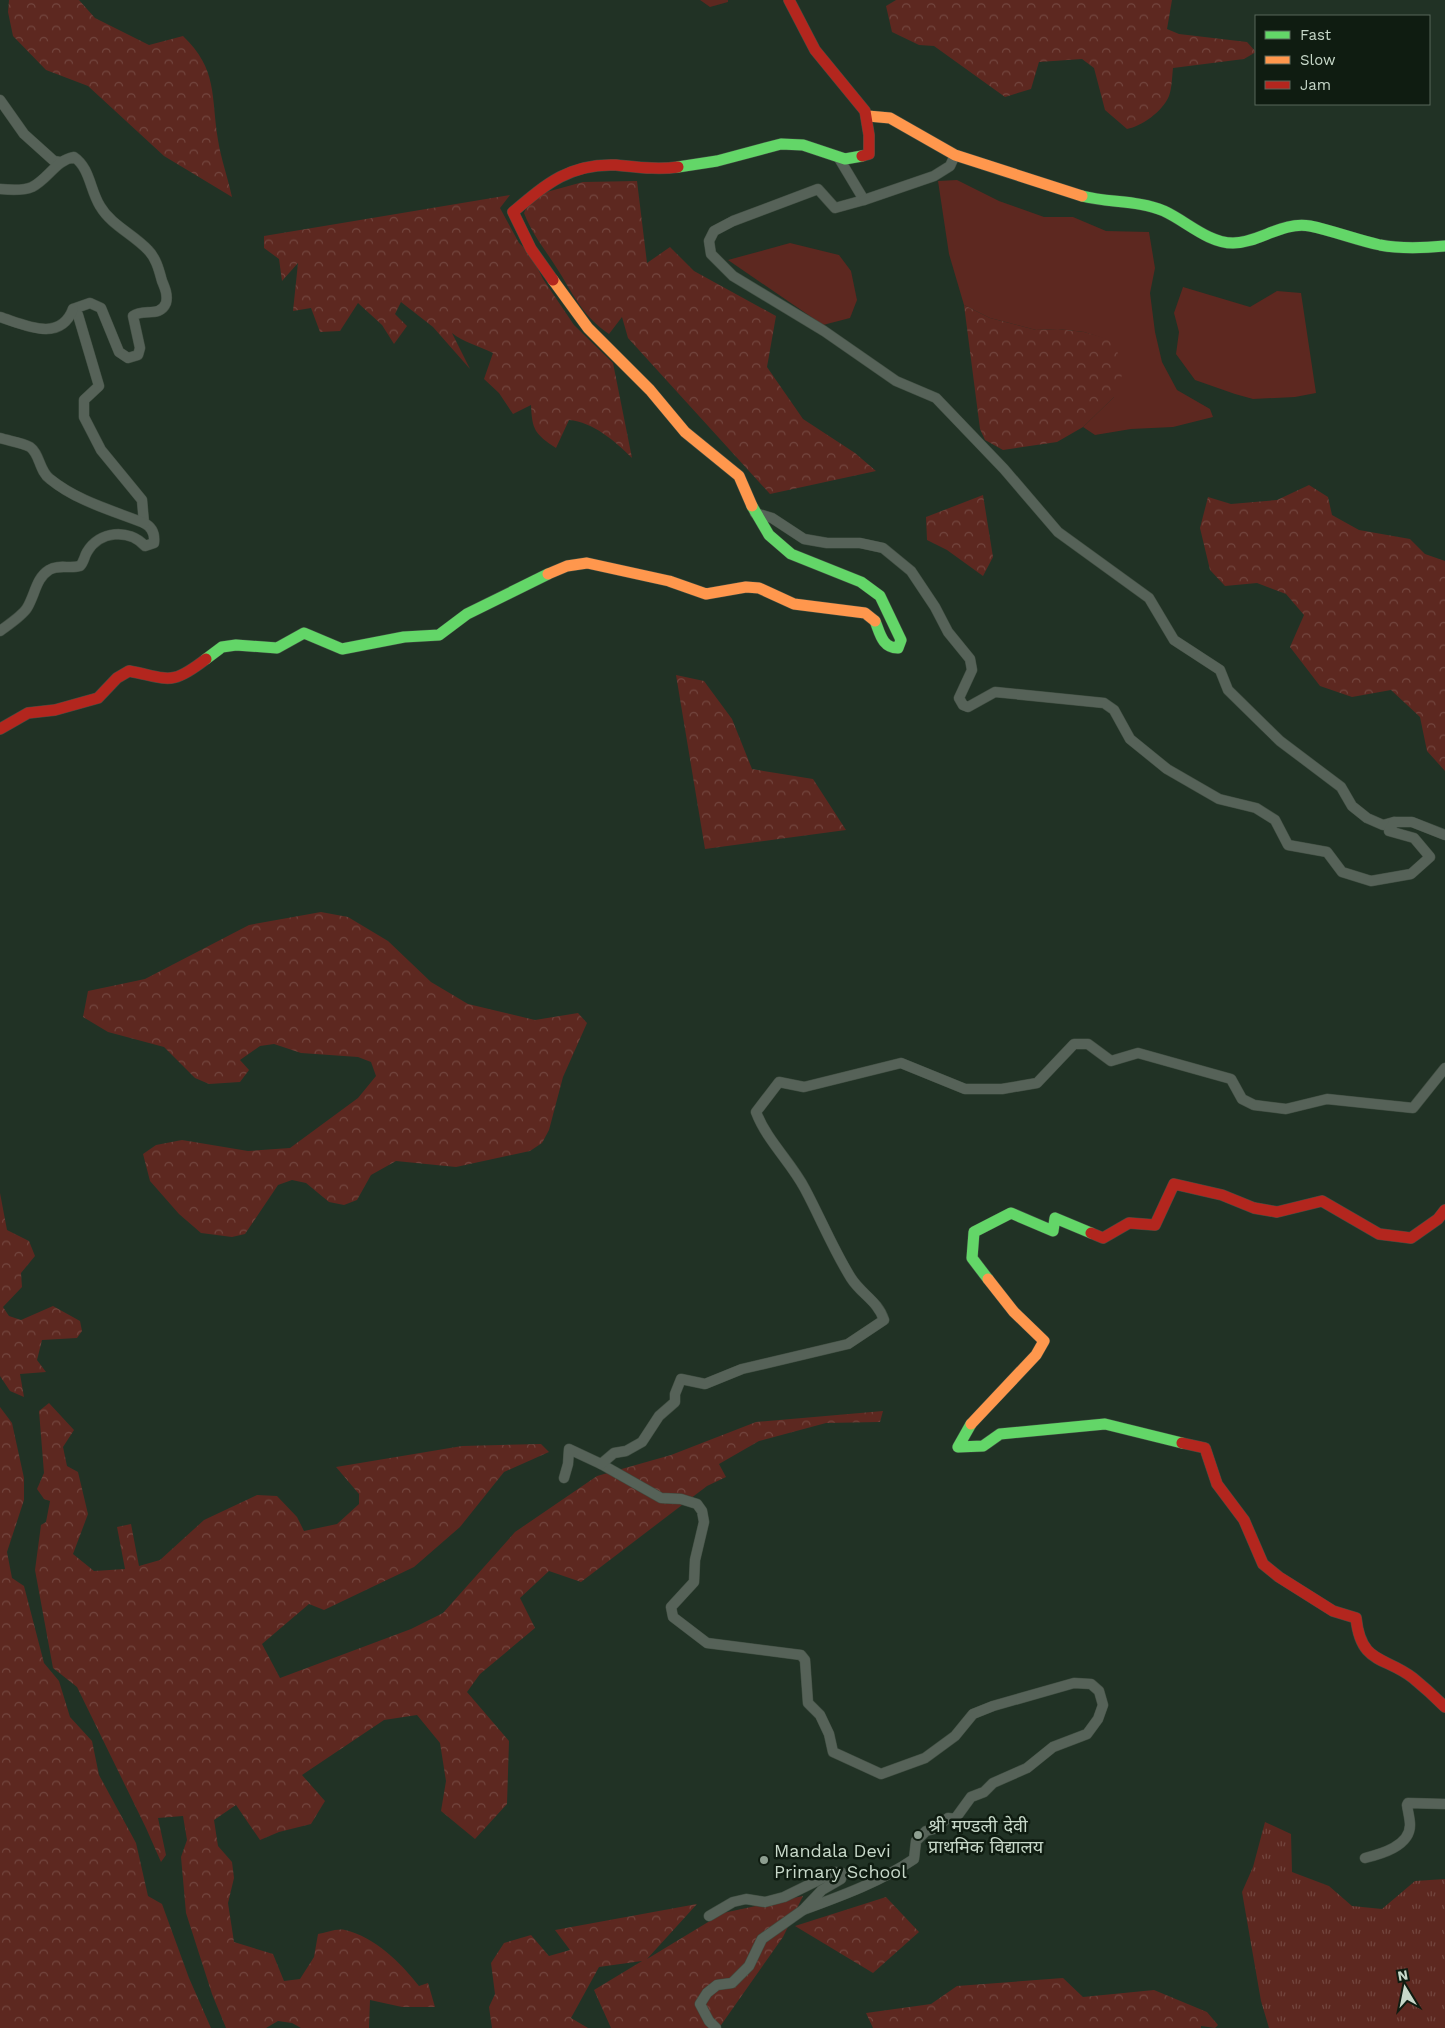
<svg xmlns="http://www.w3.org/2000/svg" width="1445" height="2028" font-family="'Work Sans','Noto Sans Devanagari',sans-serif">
<defs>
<pattern id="forest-crowns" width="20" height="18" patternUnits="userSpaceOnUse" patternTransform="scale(1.25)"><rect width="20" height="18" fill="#5d2820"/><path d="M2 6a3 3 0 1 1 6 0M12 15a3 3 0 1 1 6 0" fill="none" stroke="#73463f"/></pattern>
<pattern id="park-tufts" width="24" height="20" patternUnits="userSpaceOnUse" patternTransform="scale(1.25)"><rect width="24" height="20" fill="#5d2820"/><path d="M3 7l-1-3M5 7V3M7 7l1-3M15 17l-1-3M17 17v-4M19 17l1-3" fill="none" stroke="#73463f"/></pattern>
</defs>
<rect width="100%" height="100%" fill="#213225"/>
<g fill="#5d2820">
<polygon points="700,0 728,0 728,2 710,7"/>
<polygon points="957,180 999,201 1044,217 1073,217 1106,231 1149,232 1155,268 1150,293 1155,332 1162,362 1177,390 1210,409 1213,417 1173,427 1131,429 1095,435 1083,427 1114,397 1112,341 1084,332 1058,329 1036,330 990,318 964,305 949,254 938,181"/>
<polygon points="790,243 839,255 851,271 857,300 850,318 823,325 728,260"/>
<polygon points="1183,287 1250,307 1277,291 1301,293 1316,393 1295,397 1253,399 1235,394 1195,380 1176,354 1179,332 1174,313"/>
</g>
<g fill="url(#forest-crowns)">
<path d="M9,0H79L95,18L149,45L183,36C218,69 211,97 218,140C221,159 228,178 232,197L164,156L88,86L46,70L13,36L8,12Z"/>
<path d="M896,0H1172L1167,29L1179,34L1247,42L1256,52L1244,59L1173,68C1172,76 1172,88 1169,96C1162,112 1142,126 1127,129L1105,110L1094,68L1082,59L1039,62L1031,89L1005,97L934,46L919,45L892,32L886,6Z"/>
<path d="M637,181L647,263L670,247L694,271L776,316L767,367L803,419L855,453L876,471L770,494L628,338L622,317L609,334C582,316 573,293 556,267C544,248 532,234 524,213L532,196L583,182Z"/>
<path d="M510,195L500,208L519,243L530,253L543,279L574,325L613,363L632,458C615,441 593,422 569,420L556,448C535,434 532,430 531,405L513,414L499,393L484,379L493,353C479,346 463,342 452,333L470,369L433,327L401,302L395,314L407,326L394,344L382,325L358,303L340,331L320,332L311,308L293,311L298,263L282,281L279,259L264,248V236Z"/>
<polygon points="964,305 990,318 1036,330 1058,329 1084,332 1112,340 1120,358 1122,375 1114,397 1083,427 1057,442 1003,450 985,440 980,429"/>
<polygon points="1309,485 1328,497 1332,515 1359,530 1410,539 1425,554 1445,561 1445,771 1427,751 1420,717 1391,690 1352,697 1320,686 1290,647 1304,615 1286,594 1257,583 1225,586 1210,570 1200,528 1208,497 1231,504 1277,500"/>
<polygon points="983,495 993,557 983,576 947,550 927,540 926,517"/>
<polygon points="676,675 704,681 732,719 752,769 813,779 846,830 705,849"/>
<polygon points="321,912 348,917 388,941 431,982 468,1004 535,1020 578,1013 587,1023 563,1077 549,1130 542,1143 530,1151 456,1167 396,1161 371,1175 357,1200 344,1205 329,1202 306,1183 292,1180 278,1185 245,1234 232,1237 201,1233 179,1214 150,1181 143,1154 156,1145 182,1140 248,1151 290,1148 358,1098 376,1076 371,1062 358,1057 301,1053 274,1044 260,1046 240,1060 249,1070 240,1082 209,1084 195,1078 164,1047 108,1032 83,1017 88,991 145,979 249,925"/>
<polygon points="0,1193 7,1230 29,1241 35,1256 21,1273 22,1287 3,1307 9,1316 21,1320 53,1306 80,1321 82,1331 77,1338 42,1340 37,1360 46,1372 20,1374 24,1397 10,1391 0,1376"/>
<path d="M49,1403L74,1430L63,1447L67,1466L78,1472L88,1514L73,1554L94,1571L125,1569L117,1527L131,1524L139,1566L160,1560L204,1520L257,1495L277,1496L297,1517L304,1531L337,1524L359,1504V1494L336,1467L462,1446L541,1444L549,1452L504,1472L460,1527L414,1567L324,1610L309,1604L262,1644L280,1678L411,1629L443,1613L515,1532L597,1476L671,1455L756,1422L883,1411L880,1422L826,1423L759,1441L719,1464L726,1477L707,1486L581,1582L549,1571L520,1598L535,1628L480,1674L467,1692L509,1741L507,1804L475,1839L441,1811L446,1781L440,1743L417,1715L384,1720L302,1775L325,1801L311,1824L279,1832L260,1840L236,1805L214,1820L218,1846L232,1862L234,1878L228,1903L234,1942L273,1954L284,1981L300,1979L314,1957L318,1934C325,1933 337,1928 345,1930C375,1937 401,1963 419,1986L428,1983L435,2007H402L370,2000L369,2028H301L292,2023L278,2021L266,2028H226L212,1994L186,1913L181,1857L187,1840L183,1816L158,1818L166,1855L161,1862L146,1828L77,1687L53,1668L35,1570L41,1525L46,1522L50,1501L44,1499L37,1489L44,1473L39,1411Z"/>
<polygon points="0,1407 12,1423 24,1478 24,1500 7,1552 12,1578 24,1586 44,1663 59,1681 70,1717 92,1741 99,1775 136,1843 148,1896 162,1904 189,1978 211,2028 0,2028"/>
<polygon points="803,1896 783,1937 719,2028 611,2028 594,1990 642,1961 599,1967 571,2018 588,2028 492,2028 489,2007 495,1994 491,1963 504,1943 531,1935 549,1956 570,1950 555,1930 697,1904 647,1959 723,1913"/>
<polygon points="886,1897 919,1932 873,1973 795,1926"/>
<polygon points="1063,1978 1083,1997 1154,1990 1207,2012 1218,2025 1215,2028 1201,2026 1201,2028 873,2028 866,2013 931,2004 957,1986"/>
</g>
<polygon fill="url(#park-tufts)" points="1265,1822 1291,1834 1292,1872 1329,1886 1352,1906 1382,1909 1415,1881 1445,1879 1445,2028 1269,2028 1261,2001 1242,1892 1253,1867"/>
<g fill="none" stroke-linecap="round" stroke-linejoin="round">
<defs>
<g id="street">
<polyline points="0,100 24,134 54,161 60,162"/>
<polyline points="840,160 864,200 835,208 818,189 733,221 714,231 709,241 711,254 733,276 824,331 896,381 936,398 1004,469 1058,532 1149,598 1174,640 1220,670 1228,690 1280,741 1341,787 1352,806 1367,818 1383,825 1394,822"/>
<path d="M0,189C10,190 23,191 32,187C48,179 56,160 74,157C90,168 90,190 100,206C111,225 133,234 148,250C156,258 159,270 162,281C165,288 168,295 166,303C160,318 143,308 133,316L140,348L138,355L128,358L119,352L101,308L90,303L73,309L78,315L99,386L84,400V417L101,450L142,500L144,523C152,527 155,534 154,543L145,546C129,528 99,531 87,552C84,557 84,562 80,566C70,569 58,564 49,570C36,578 35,595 27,608C22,616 8,625 0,631"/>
<polyline points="864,200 934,176 950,166 955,155"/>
<path d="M0,317C25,325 60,343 73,309"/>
<path d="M0,438C9,441 21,442 30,447C40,454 39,471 50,479C77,501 111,510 144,523"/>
<polyline points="755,513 772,518 804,539 827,543 860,543 883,548 911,571 935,607 948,632 970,659 972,670 959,698 963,705 968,707 995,692 1104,703 1114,710 1130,739 1167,769 1219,799 1256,808 1275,820 1288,845 1327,852 1342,872 1371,881 1411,874 1430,857 1414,838 1389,831 1394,822 1412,822 1445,835"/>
<path d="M601,1464L661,1498L681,1499L697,1504L702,1511L704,1522L695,1560L694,1582L671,1607L673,1617L707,1643L801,1655L805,1660L808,1703L820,1715L829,1734L833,1752L881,1774L925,1758L955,1736L973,1714L993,1706L1074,1683L1091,1684L1099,1691L1103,1705L1098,1719L1087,1734L1053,1747L1027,1768L993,1783L984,1792L971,1797L955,1819L948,1818L934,1829L926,1831L916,1841L914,1859C880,1882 841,1896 803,1910L822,1890L841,1879L842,1873L835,1872L784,1897L765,1902L746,1899L733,1902L709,1916"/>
<path d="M564,1478L568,1464L569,1449L601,1464L614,1453L626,1451L642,1442L659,1416L675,1402V1394L681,1379L705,1384L742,1369L848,1344L884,1320C878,1301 861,1294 851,1278C833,1249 821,1219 805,1189C791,1162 767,1141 756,1112L779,1082L804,1087L901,1063L965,1089H1002L1037,1083L1074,1044H1088L1111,1061L1138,1053L1231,1079L1242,1099L1254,1105L1286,1109L1327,1099L1413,1108L1445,1068"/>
<path d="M1365,1858C1381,1854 1410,1846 1410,1825C1410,1819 1408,1812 1407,1805L1408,1803L1445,1804"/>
<polyline points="716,2028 709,2021 700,2004 707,1993 717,1985 732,1983 749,1966 762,1939 803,1910"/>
</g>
<g id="fast">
<polyline points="678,167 717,161 781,144 803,145 845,159 862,156"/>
<path d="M1082,196C1109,203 1138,200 1164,211C1186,221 1208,243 1233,243C1259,243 1282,221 1310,226C1334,231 1357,240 1380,245C1401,249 1424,248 1445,246"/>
<path d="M752,506L769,535L791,554L861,582L880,596L901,640L898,648C882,648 880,633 875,621"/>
<polyline points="206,659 222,647 236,645 277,648 304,633 342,649 404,637 439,635 467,614 548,574"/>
<polyline points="988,1279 972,1258 974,1232 1011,1213 1053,1231 1055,1218 1091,1233"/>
<polyline points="971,1424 958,1447 983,1446 1000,1434 1105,1424 1182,1443"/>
</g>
<g id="slow">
<polyline points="868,116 890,118 955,155 1082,196"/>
<polyline points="553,280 588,328 650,390 685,432 739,476 752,506"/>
<polyline points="548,574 567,566 587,563 669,581 706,594 746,587 759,588 794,604 865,613 875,621"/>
<polyline points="971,1424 1036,1355 1044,1341 1014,1312 988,1279"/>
</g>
<g id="jam">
<polyline points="789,0 815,50 865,111 869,135 869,154 862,156"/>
<path d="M553,280L531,249L513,212C546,184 570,163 616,165C637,167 657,170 678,167"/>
<path d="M0,729L28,713L55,710L98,698L117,678L129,671C170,679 171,686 206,659"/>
<polyline points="1091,1233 1103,1238 1129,1223 1155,1225 1174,1184 1222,1195 1254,1208 1277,1212 1322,1201 1379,1234 1411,1238 1438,1219 1445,1210"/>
<path d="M1182,1443L1205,1448L1217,1484L1244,1520L1263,1564L1279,1577L1333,1611L1356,1618C1361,1665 1385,1656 1413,1678C1424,1687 1435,1697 1445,1707"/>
</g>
</defs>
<use href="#street" stroke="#404e42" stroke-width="11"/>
<use href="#fast" stroke="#404e42" stroke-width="12"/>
<use href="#slow" stroke="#404e42" stroke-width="12"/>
<use href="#jam" stroke="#404e42" stroke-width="12"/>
<use href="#street" stroke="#566258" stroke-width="10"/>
<use href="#fast" stroke="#63d668" stroke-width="11"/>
<use href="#slow" stroke="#ff974d" stroke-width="11"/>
<use href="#jam" stroke="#b3261e" stroke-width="11"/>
</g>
<g fill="#8d9e90" stroke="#0f1c11" stroke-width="2">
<circle cx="918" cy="1835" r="5"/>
<circle cx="764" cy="1860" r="5"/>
</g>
<g text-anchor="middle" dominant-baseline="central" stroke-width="5" stroke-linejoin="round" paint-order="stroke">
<g font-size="18" fill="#c7d8c9" stroke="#0f1c11" text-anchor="start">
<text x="928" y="1825">श्री मण्डली देवी<tspan x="928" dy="21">प्राथमिक विद्यालय</tspan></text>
<text x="774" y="1850">Mandala Devi<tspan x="774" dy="21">Primary School</tspan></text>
</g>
</g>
<rect x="1255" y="15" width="175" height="90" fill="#0f1c11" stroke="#59675b"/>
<rect x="1265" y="31" width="25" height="8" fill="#63d668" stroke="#59675b"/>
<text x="1300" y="40" font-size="15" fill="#c7d8c9">Fast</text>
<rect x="1265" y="56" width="25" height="8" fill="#ff974d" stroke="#59675b"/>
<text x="1300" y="65" font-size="15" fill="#c7d8c9">Slow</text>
<rect x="1265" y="81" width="25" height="8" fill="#b3261e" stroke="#59675b"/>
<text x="1300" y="90" font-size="15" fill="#c7d8c9">Jam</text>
<g transform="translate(1405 1988) rotate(350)" stroke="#0f1c11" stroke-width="4" paint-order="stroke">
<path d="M0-4L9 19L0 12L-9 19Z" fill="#c7d8c9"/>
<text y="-8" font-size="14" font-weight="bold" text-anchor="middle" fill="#c7d8c9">N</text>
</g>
</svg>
